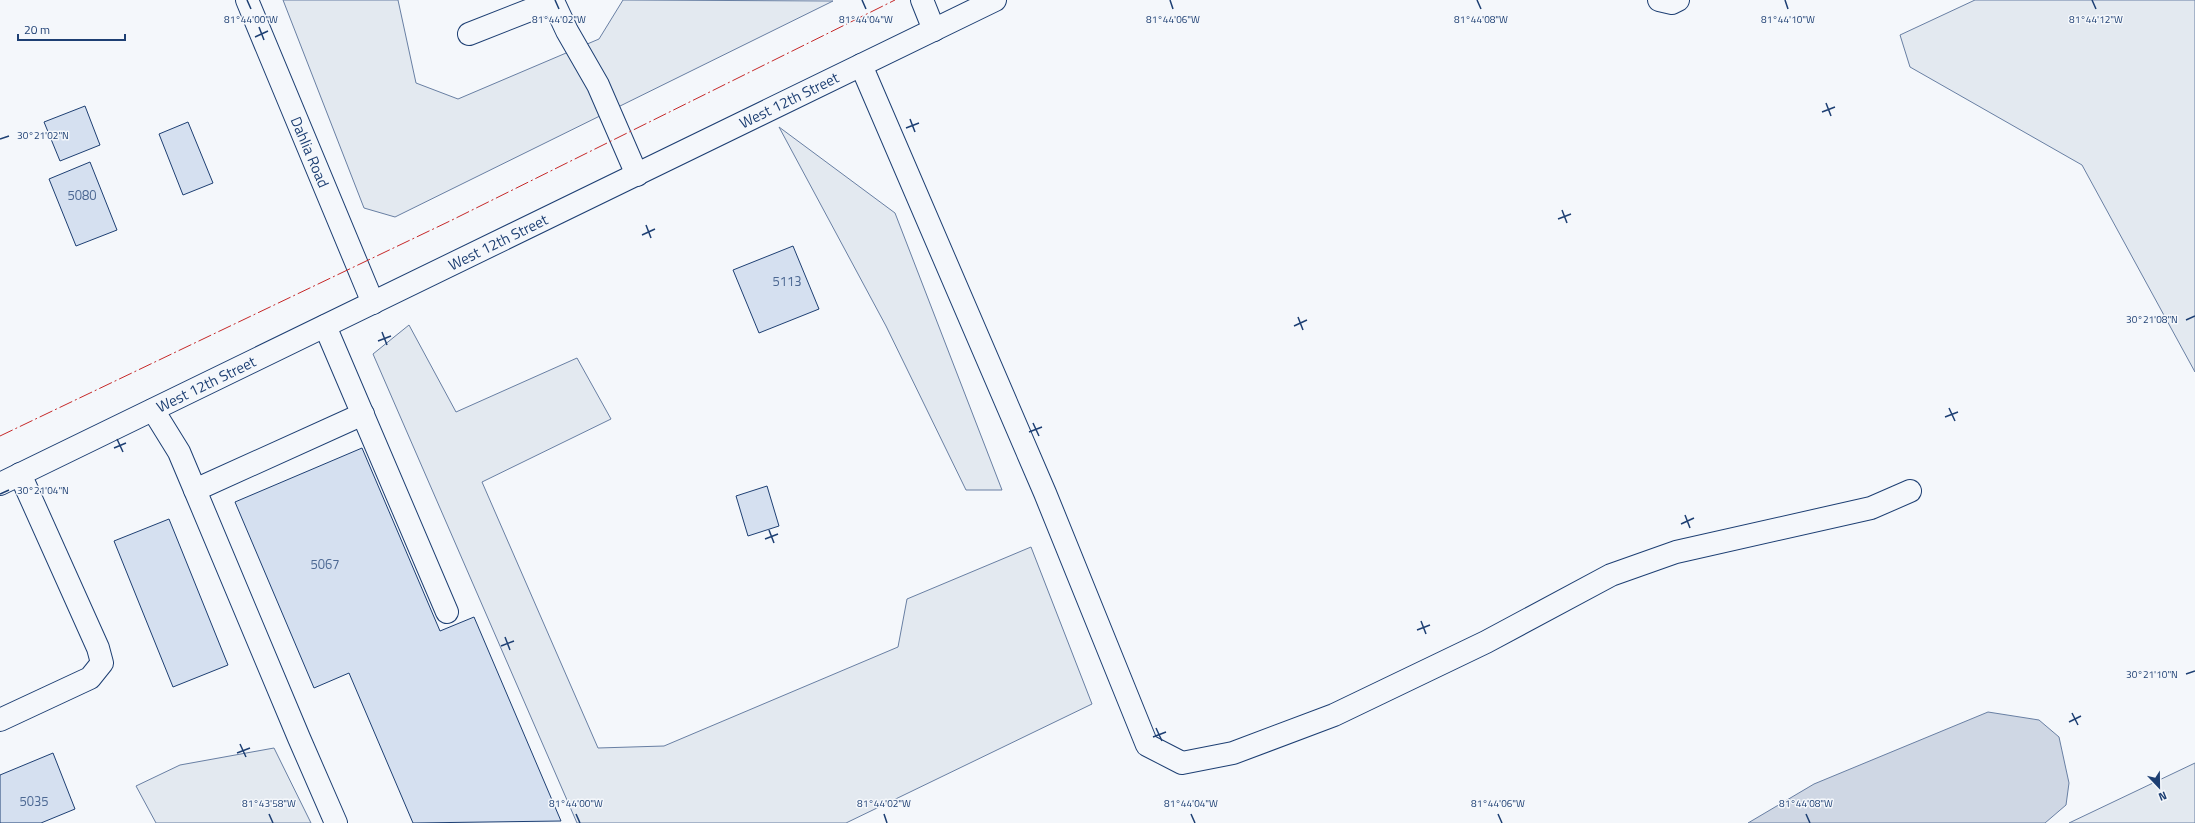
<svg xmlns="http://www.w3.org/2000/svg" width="2195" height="823" font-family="'Titillium Web',sans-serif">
<rect width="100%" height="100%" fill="#f4f7fb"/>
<g fill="#e3e9f0" stroke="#687fa3">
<polygon points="283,0 398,0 416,83 458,99 599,39 623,0 833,1 395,217 364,208"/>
<polygon points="1975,0 2195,0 2195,372 2082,165 1910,67 1900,35"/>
<polygon points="779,127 895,213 1002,490 966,490 886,326"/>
<polygon points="409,325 456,412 577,358 611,419 482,482 598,748 664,746 898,647 907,599 1031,547 1092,704 846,823 577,823 373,354"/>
<polygon points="274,748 311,823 156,823 136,786 180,765"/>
<polygon points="2195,763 2195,823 2069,823"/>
</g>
<polygon fill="#cfd7e4" stroke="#687fa3" points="1988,712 2039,720 2059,737 2069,783 2066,805 2045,823 1748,823 1814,784"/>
<g fill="#d5e0f0" stroke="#1d3f73">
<polygon points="85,106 100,145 60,161 44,122"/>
<polygon points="188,122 213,183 183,195 159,134"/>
<polygon points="90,162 117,230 76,246 49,179"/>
<polygon points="793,246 819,309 759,333 733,270"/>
<polygon points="362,448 440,631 474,617 561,821 413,823 349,673 314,688 235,502"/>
<polygon points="767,486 779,526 748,536 736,496"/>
<polygon points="169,519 228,665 173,687 114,541"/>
<polygon points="53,753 75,809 41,823 0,823 0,775"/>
</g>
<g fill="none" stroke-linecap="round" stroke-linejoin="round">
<defs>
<g id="minor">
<polyline points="247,0 373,303"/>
<polyline points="922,0 934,30"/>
<polyline points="1659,0 1672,3 1678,0"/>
<polyline points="469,34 553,1 567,31 598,85 637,175"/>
<polyline points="861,65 1045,493 1147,745 1182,763 1233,753 1334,715 1486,642 1611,575 1676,552 1871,508 1910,491"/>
<polyline points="325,326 447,612"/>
<polyline points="153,410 179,452 195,490 299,738 336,823"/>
<polyline points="0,484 995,0"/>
<polyline points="195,490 363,414"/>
<polyline points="0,720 90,678 102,663 98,648 20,474"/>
</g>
</defs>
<use href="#minor" stroke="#1d3f73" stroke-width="24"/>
<use href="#minor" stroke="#f4f7fb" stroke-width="22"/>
<polyline stroke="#c62828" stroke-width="1" stroke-dasharray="14 3 2 3" stroke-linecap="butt" points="0,436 450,221 895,0"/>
</g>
<path fill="none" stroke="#1d3f73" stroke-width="1.5" d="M247,0L251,9M555,0L559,9M862,0L866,9M1170,0L1173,9M1477,0L1481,9M1785,0L1788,9M2092,0L2096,9M259,27L264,40M255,37L268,31M1826,103L1831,116M1822,112L1835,107M910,119L915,132M906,128L919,123M0,139L9,136M1562,210L1567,223M1558,219L1571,214M646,225L651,238M642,235L655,229M1298,317L1303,330M2186,320L2195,316M1294,326L1307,320M382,332L387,345M378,341L391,336M1949,408L1955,421M1945,417L1958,412M1033,423L1039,436M1029,432L1042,427M117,439L123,452M114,448L126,443M0,494L9,490M1685,515L1690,528M1681,524L1694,518M769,530L774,543M765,539L778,534M1421,621L1426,634M1417,630L1430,625M505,637L510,650M501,646L514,641M2186,674L2195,671M2072,713L2078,725M2069,722L2081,716M1156,728L1162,741M1153,737L1166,732M240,744L246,757M237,753L250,748M269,814L273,823M576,814L580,823M884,814L887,823M1191,814L1195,823M1498,814L1502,823M1806,814L1810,823"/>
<g text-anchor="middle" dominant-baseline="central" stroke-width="3" stroke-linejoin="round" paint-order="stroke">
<g font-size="13" fill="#4b6792">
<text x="82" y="195">5080</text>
<text x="787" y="281">5113</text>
<text x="325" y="564">5067</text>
<text x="34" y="801">5035</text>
</g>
<g font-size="15" fill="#1d3f73" stroke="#f4f7fb">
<text transform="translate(789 100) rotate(-26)">West 12th Street</text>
<text transform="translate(310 152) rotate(67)">Dahlia Road</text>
<text transform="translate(498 242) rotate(-26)">West 12th Street</text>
<text transform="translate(206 384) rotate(-26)">West 12th Street</text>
</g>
</g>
<g font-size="10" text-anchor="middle" fill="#1d3f73" stroke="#f4f7fb" stroke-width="3" stroke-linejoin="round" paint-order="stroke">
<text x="251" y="23">81°44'00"W</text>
<text x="559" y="23">81°44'02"W</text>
<text x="866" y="23">81°44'04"W</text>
<text x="1173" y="23">81°44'06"W</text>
<text x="1788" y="23">81°44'10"W</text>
<text x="2096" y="23">81°44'12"W</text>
<text x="1481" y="23">81°44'08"W</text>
<text x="43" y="139">30°21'02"N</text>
<text x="2152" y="323">30°21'08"N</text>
<text x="43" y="494">30°21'04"N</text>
<text x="2152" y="678">30°21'10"N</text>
<text x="269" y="807">81°43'58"W</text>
<text x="576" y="807">81°44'00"W</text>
<text x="884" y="807">81°44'02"W</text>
<text x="1191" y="807">81°44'04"W</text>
<text x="1498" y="807">81°44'06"W</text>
<text x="1806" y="807">81°44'08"W</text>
</g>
<g transform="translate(2159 787) rotate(158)" stroke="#f4f7fb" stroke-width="3" paint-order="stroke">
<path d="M0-3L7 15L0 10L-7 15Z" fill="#1d3f73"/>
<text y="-6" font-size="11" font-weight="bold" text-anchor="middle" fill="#1d3f73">N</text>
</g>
<path d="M18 34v6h107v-6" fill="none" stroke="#1d3f73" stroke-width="2"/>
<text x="24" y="34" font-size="12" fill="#1d3f73" stroke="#f4f7fb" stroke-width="3" paint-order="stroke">20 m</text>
</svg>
